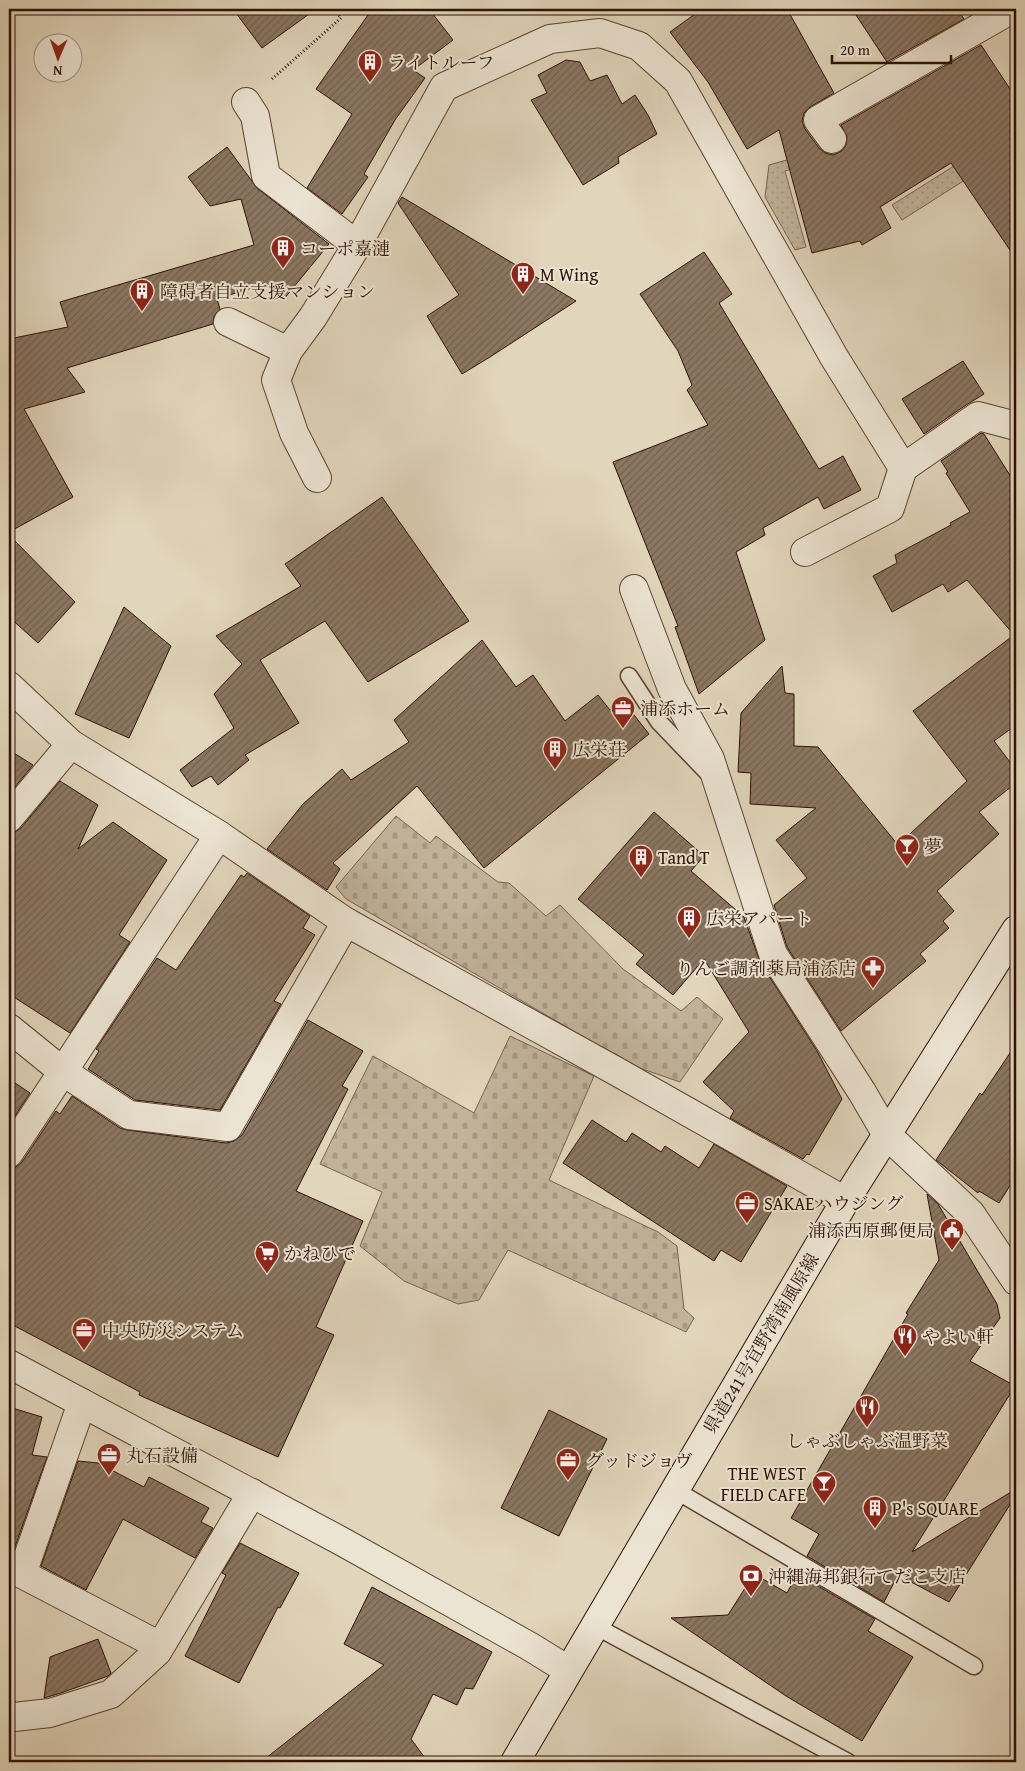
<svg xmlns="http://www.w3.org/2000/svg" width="1025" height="1771" font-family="'Gentium Book Plus','Noto Serif JP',serif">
<defs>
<pattern id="grass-dots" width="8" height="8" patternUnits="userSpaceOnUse" patternTransform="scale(1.25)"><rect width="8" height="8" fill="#c2b49c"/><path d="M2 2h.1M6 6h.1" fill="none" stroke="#a79a85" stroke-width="1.8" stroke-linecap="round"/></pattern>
<pattern id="cemetery-stones" width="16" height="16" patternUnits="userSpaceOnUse" patternTransform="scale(1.25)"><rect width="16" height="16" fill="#c2b49c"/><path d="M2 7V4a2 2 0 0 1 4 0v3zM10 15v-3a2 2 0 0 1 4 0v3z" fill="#a79a85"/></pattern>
<pattern id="building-hatch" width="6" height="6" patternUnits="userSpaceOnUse" patternTransform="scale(1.25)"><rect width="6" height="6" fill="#8b7763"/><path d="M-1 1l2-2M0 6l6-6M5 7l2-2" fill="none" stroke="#72604f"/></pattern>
</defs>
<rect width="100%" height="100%" fill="#e1d5bb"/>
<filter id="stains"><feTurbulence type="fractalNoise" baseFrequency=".004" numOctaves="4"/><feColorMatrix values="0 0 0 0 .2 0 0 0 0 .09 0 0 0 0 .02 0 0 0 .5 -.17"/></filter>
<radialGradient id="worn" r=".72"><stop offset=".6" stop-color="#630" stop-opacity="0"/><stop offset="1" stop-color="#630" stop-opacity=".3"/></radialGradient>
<g fill="url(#grass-dots)" stroke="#786250">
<polygon points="840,145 843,154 785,171 806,247 795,250 765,197 769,165"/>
<polygon points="954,166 979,171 902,220 892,205"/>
</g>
<g fill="url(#cemetery-stones)" stroke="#786250">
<polygon points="396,816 430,843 436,836 498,882 509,883 546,916 560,905 623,969 681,1011 697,997 723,1019 680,1082 634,1066 346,899 336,887"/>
<polygon points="510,1036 594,1076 549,1180 658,1232 677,1246 684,1309 694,1318 686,1332 508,1250 479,1300 458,1304 404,1281 360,1246 382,1192 320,1164 373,1056 474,1113"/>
</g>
<g fill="url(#building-hatch)" stroke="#2d1104">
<polygon points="233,9 316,9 262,48"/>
<polygon points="377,9 429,9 453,40 413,70 425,78 395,120 364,174 368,177 342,214 307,188 352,114 316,89 368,15"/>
<polygon points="702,9 787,9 834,93 810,107 804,113 802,121 805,129 819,148 825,153 833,155 842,151 846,145 847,137 841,125 981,45 1016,98 1016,259 951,163 880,207 891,228 862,245 860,241 812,253 779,130 747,149 708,82 670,32"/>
<polygon points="852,9 957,9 964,19 887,62"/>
<polygon points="566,60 580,62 590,81 607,75 622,104 635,95 648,115 657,134 618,157 619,163 583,185 531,100 547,93 538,75"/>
<polygon points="227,147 257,188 329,244 284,299 264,284 217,299 220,309 214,316 213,324 67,368 85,392 24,409 73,497 9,532 9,382 13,390 9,374 9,339 68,327 60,302 254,245 241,199 210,206 188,177"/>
<polygon points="402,197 576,301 490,357 462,374 427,316 459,295 398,203"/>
<polygon points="704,252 732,294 719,303 819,469 843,456 861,490 824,509 818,497 763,528 765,535 736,552 765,640 699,694 675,627 678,626 613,462 708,425 687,390 692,385 678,351 640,294"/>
<polygon points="963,361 984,394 966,405 924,434 902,399"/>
<polygon points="981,433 984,434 1016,485 1016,725 994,741 1016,770 1016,783 979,812 999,834 937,891 954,911 943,921 949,928 920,954 926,961 841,1031 787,947 774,905 807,878 776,840 816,808 750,804 751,773 738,772 741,713 782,666 785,693 794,694 794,746 818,747 898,845 967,781 913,711 1014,635 967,580 948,592 943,584 892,612 873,576 897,563 895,555 951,525 950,523 970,512 946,473 948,472 941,461"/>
<polygon points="382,497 469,621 368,682 325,621 260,660 299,723 245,755 249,760 218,785 211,776 192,787 180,770 234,728 214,694 242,664 216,636 301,586 285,564"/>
<polygon points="9,535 75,602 38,643 9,617"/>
<polygon points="124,607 171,646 129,738 75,714"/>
<polygon points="482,640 516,687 533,675 565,721 598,695 610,710 614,706 627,706 649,734 484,868 417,786 333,863 340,869 327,890 267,849 303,804 342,769 351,780 409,742 394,720"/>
<polygon points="9,750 33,765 9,794"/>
<polygon points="60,781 98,805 78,849 113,822 167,860 119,935 130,942 70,1033 9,994 9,833 15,832 21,828"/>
<polygon points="654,812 704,856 691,871 744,917 760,962 817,1051 842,1099 809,1155 807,1154 803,1159 730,1118 734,1111 703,1082 749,1032 704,959 673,995 636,964 644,955 578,899"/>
<polygon points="247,873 310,916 303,928 315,935 274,1001 281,1004 220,1110 135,1100 88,1069 99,1051 96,1049 157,958 176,970 241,875 244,877"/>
<polygon points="308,1020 363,1051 342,1086 348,1089 296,1191 363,1221 316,1327 334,1335 278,1457 139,1395 140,1392 9,1323 9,1169 16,1167 22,1162 56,1111 60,1114 72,1096 120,1128 127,1130 226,1143 234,1141 242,1135"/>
<polygon points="1016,1044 1016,1176 999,1203 979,1191 978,1193 936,1160 980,1093 982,1095"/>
<polygon points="9,1079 30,1093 9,1125"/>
<polygon points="592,1120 626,1142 632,1133 661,1152 665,1146 699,1168 714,1144 787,1186 741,1262 721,1250 714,1261 563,1163"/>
<polygon points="927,1194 938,1204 997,1304 1000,1318 970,1361 1015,1386 912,1552 1016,1489 1016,1495 949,1602 898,1575 884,1602 807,1556 819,1534 791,1518 908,1314 906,1313 939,1260"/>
<polygon points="9,1407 42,1417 32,1455 47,1457 12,1555 9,1553"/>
<polygon points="549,1410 607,1439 559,1536 501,1508"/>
<polygon points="78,1461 98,1463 144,1487 149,1477 209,1508 201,1522 213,1528 195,1558 123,1519 86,1590 41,1566"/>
<polygon points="240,1543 299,1573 280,1608 278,1607 239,1683 185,1656 226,1575 222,1573"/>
<polygon points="754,1574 787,1593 797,1574 875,1619 868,1631 913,1657 862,1741 786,1696 671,1618 728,1615"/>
<polygon points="372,1587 492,1652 473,1689 465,1688 457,1705 433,1694 411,1739 428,1762 261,1762 384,1665 344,1644"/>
<polygon points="98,1639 111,1673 108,1676 61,1693 44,1698 50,1657"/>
</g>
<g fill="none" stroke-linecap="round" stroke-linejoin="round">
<defs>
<g id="lane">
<polyline points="629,676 659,722 709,774"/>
<polyline points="675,1490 974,1666"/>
<polyline points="595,1626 848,1762"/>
</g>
<g id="street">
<polyline points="246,102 255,116 266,176 357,245 444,87 550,39 600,33 639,46 678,81 834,357 903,468 978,416 1016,426"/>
<polyline points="832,139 818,120 1012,9"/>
<polyline points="228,322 288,351"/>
<polyline points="317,478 294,433 276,380 288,351 313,317 357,245"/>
<polyline points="805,552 890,508 903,468"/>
<polyline points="634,589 672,689 710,759 773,954 862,1092 887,1135 971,1214 1016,1281"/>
<polyline points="9,686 71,744 219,835 346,922 614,1070 845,1201"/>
<polyline points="9,818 71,744"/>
<polyline points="9,1028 62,1071 129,1115 228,1127 346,922"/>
<polyline points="9,1153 219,835"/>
<polyline points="9,1364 341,1541 529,1646 568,1670"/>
<polyline points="82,1403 22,1574 160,1646"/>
<polyline points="9,1715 14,1717 50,1713 111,1694 157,1652 252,1493"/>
</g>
<polyline id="secondary" points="515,1762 845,1201 1016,930"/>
</defs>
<use href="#lane" stroke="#5a4232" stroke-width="19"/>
<use href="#street" stroke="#5a4232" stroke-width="30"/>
<use href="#secondary" stroke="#2d1104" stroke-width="30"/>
<polyline stroke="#2d1104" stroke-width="3" stroke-dasharray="1 2.5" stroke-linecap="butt" points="272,79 341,18 334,9"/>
<use href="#lane" stroke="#ece4d3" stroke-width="16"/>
<use href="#street" stroke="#ece4d3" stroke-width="28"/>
<use href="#secondary" stroke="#ece4d3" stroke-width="28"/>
</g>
<defs>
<symbol id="building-pin" viewBox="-11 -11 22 30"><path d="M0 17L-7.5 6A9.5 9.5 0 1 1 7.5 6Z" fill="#8f2418" stroke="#ece4d3"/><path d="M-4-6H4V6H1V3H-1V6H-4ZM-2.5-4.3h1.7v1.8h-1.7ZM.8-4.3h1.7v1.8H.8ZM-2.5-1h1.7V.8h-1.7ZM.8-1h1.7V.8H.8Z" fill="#fff"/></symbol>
<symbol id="office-pin" viewBox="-11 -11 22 30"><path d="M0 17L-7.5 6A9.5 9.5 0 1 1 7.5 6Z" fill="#8f2418" stroke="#ece4d3"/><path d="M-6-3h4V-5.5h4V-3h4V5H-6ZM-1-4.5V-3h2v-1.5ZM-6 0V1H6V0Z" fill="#fff"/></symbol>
<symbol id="bar-pin" viewBox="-11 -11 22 30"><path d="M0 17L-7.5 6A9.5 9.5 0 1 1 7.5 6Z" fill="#8f2418" stroke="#ece4d3"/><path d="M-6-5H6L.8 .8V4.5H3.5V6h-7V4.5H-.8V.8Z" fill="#fff"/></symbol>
<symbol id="pharmacy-pin" viewBox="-11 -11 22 30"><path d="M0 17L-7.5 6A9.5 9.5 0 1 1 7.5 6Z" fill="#8f2418" stroke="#ece4d3"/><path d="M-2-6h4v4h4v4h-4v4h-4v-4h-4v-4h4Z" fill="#fff"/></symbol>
<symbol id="civic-pin" viewBox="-11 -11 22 30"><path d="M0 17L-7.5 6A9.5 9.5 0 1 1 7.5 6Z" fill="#8f2418" stroke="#ece4d3"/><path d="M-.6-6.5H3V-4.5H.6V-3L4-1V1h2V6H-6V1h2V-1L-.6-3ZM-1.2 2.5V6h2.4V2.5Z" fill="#fff"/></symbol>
<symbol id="supermarket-pin" viewBox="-11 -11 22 30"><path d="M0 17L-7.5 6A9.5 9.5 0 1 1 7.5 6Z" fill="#8f2418" stroke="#ece4d3"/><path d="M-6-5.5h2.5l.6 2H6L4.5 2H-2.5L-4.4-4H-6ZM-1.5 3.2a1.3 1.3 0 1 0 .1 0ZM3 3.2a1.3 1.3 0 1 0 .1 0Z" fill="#fff"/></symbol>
<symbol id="restaurant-pin" viewBox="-11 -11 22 30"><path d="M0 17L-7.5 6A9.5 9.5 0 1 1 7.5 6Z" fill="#8f2418" stroke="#ece4d3"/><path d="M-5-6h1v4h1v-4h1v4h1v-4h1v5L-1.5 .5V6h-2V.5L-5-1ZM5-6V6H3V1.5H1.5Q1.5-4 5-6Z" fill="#fff"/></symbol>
<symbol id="bank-pin" viewBox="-11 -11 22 30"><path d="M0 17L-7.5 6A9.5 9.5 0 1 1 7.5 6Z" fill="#8f2418" stroke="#ece4d3"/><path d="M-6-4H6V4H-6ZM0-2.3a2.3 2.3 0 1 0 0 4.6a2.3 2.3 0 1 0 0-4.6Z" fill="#fff"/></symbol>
</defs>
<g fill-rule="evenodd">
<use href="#building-pin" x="356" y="48" width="28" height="38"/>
<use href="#building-pin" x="269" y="234" width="28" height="38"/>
<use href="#building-pin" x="509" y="260" width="28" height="38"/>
<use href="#building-pin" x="128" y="277" width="28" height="38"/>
<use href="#office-pin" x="609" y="694" width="28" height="38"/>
<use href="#building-pin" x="541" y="735" width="28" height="38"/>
<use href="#bar-pin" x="893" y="832" width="28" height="38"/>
<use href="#building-pin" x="627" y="843" width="28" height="38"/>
<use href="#building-pin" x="675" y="904" width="28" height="38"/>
<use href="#pharmacy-pin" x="859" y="954" width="28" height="38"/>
<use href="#office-pin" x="733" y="1189" width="28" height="38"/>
<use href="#civic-pin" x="938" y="1216" width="28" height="38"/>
<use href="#supermarket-pin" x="253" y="1239" width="28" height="38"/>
<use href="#office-pin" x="70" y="1316" width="28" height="38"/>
<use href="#restaurant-pin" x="891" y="1322" width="28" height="38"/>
<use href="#restaurant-pin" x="853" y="1393" width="28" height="38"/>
<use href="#office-pin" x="95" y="1441" width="28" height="38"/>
<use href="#office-pin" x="554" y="1446" width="28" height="38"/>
<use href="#bar-pin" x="810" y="1469" width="28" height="38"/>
<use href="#building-pin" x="861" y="1494" width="28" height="38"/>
<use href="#bank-pin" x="737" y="1562" width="28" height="38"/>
</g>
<g text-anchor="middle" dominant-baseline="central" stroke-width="4" stroke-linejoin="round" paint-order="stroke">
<g font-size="18" fill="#2d1104" stroke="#ece4d3" text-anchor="start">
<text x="388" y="62">ライトルーフ</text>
<text x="300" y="248">コーポ嘉漣</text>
<text x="540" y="274">M Wing</text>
<text x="160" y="291">障碍者自立支援マンション</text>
<text x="640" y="708">浦添ホーム</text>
<text x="572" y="749">広栄荘</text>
<text x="924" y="846">夢</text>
<text x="658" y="857">Tand T</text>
<text x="706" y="918">広栄アパート</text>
<text x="856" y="968" text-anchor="end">りんご調剤薬局浦添店</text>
<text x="764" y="1203">SAKAEハウジング</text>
<text x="934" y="1230" text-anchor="end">浦添西原郵便局</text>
<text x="284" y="1253">かねひで</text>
<text x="102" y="1330">中央防災システム</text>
<text x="922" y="1336">やよい軒</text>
<text x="867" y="1440" text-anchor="middle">しゃぶしゃぶ温野菜</text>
<text x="126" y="1455">丸石設備</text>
<text x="586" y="1460">グッドジョヴ</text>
<text x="806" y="1473" text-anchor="end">THE WEST<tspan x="806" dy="21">FIELD CAFE</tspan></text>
<text x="892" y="1508">P's SQUARE</text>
<text x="768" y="1576">沖縄海邦銀行てだこ支店</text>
</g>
<g font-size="18" fill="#2d1104" stroke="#ece4d3">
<text transform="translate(761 1343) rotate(-59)">県道241号宜野湾南風原線</text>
</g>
</g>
<rect width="1025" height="1771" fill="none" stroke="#e1d5bb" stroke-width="30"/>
<rect x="10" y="10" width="1005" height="1751" fill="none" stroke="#2d1104" stroke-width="2.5"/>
<rect x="15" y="15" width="995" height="1741" fill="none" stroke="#2d1104"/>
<g transform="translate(58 58) rotate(182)"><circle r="24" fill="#ece4d3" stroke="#a09080"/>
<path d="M0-4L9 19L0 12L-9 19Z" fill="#8f2418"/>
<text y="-8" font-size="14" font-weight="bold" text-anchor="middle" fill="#2d1104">N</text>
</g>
<path d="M832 55v8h119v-8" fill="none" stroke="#2d1104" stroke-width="2.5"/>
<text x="840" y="55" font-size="15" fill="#2d1104" stroke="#ece4d3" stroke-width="4" paint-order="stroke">20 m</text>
<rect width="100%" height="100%" filter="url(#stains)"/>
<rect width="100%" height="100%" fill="url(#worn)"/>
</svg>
